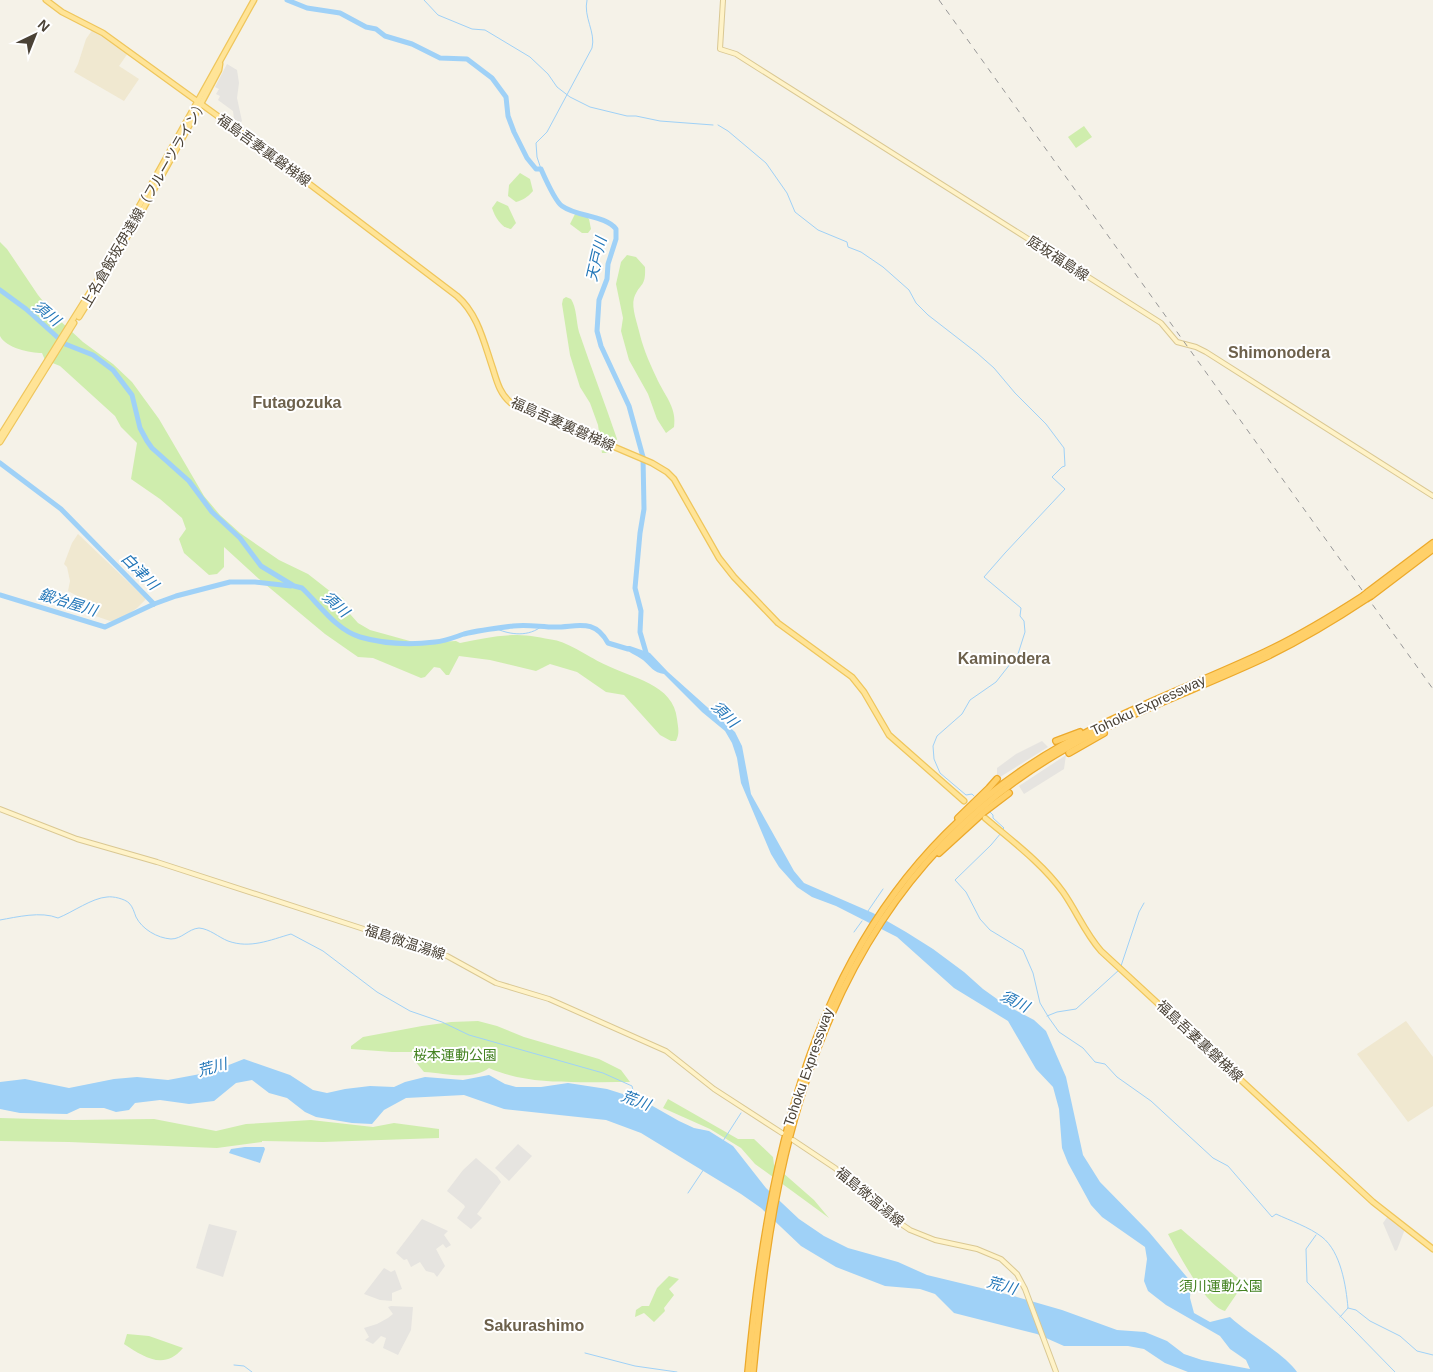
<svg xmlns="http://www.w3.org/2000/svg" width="1433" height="1372" font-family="Helvetica,'Noto Sans JP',sans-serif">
<rect width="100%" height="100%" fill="#f5f2e8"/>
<g fill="#f0e8d0">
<polygon points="93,29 128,53 119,66 139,79 124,101 74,72 78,64 86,39"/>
<polygon points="78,534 146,599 137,608 116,623 75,609 79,597 68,591 70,581 67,567 64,564 72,543"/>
<polygon points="1406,1021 1433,1057 1433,1106 1408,1122 1357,1054"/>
</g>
<g fill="#cfedad">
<polygon points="1084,126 1092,137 1076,148 1068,137"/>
<path d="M520,173L530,179L533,191C528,197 523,200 516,202L508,196L509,185Z"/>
<path d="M497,201L508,206L516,223L511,229C501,228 495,217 492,208Z"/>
<polygon points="576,212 580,212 589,219 591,229 588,233 582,233 570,224"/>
<path d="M0,242L7,249L38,295L56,317L83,342L113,364L132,382L159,419L204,496L220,515L240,533L279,560L308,574L331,592L343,598L350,614L358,623L370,630L417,643L456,641L460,643C479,639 498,635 517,635C529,635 543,638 554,640C568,642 592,659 606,665C631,678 674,684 677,719C678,727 680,733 676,741H671L660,735L624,695L606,692L577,672L550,664L536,671L490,660L459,656L449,675H446L440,668L434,667L425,677L421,678L373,658L358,657L325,634L259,579L224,547V567L217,574L209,575L184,553L179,539L186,529L182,518L160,499L131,479L137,443L121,427L115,416L60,366L45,360L42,353C30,353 6,348 0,336Z"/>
<path d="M627,255L636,257L645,267C646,288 640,282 634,298C631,308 638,325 640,335C644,351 651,366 658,381C666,397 677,409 674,427L666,433L657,419L648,394L629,360L621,331L623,318L616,284L621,262Z"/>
<path d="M566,297L571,299C577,309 576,321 579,332C591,368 605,403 617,439L615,445L607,453H602L598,425L590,403L580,387L570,355L562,304L563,299Z"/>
<path d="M478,1021L497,1026L524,1037L599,1059L621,1070L630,1082C584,1081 532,1087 489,1068C472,1081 445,1073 424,1072L414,1060V1052H392L351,1049V1046L363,1037L422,1026L451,1022Z"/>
<polygon points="668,1099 738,1139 754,1139 773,1157 774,1165 814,1200 829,1218 755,1164 741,1148 710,1129 663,1108"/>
<polygon points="0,1118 73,1120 154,1119 216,1131 246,1124 311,1120 373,1127 394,1123 439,1129 439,1138 323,1142 262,1141 262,1142 217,1148 69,1142 0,1141"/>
<path d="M1181,1229L1244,1283L1225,1311C1206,1307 1177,1251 1168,1234Z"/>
<polygon points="669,1276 679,1279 669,1289 674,1295 664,1308 665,1311 654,1322 644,1313 635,1317 636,1310 642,1306 649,1306 657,1288"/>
<path d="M127,1334L149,1336L183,1348C164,1371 144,1357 124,1344Z"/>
</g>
<g fill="#e6e4e0">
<polygon points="227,64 237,70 239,83 237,98 242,121 240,123 234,119 233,111 218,100 220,96 216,94 219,89 215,87"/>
<polygon points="1042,741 1048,747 997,779 997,768 1016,754"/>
<polygon points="1066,755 1064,769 1024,794 1019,786"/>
<polygon points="518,1144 532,1156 509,1181 495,1168"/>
<polygon points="476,1158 497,1176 501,1182 477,1214 482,1218 471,1229 457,1218 465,1207 464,1205 447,1191 463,1170"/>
<polygon points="1388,1216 1405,1229 1397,1250 1395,1251 1383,1223"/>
<polygon points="422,1219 448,1231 444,1235 451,1245 446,1248 443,1244 436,1249 445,1266 437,1277 434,1273 426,1271 420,1262 411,1267 407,1259 404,1260 396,1253"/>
<polygon points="209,1224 237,1231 223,1277 196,1268"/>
<polygon points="384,1268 391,1272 395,1270 402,1289 392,1293 392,1301 380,1300 364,1294"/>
<polygon points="391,1306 413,1307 411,1330 398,1355 383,1348 386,1338 381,1336 373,1344 365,1340 369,1337 364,1328 377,1324 388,1318 393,1314 388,1307"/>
</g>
<g fill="#9fd1f7">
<path d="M621,646H630L650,653L668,672L735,732L742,746L751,794L794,871L804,883L873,913L906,932L933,949L964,972L983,989L1004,1004L1034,1020L1046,1031L1066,1077L1083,1155L1100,1182L1149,1232L1191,1282L1190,1298L1194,1313L1210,1322L1230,1317C1248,1334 1285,1354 1297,1372H1188L1165,1363L1144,1349L1128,1346H1064L1037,1334L954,1313L935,1294L920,1289L885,1286L836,1267L801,1246L761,1208L741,1194L641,1133L606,1120L504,1109L464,1095L406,1098L384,1110L372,1124L352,1123L316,1117L305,1112L287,1098L269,1093L252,1080L236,1083L214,1101L189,1104L160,1100L135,1103L129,1110L116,1112L104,1108H80L67,1114L20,1113L0,1109V1082L25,1079L69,1088L114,1079L137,1077L168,1080L211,1072L244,1059L290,1075L313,1090L327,1093L345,1089L370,1086L394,1087L405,1082L425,1077L463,1080L489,1075L505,1084L516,1087H541L568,1083L607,1089L642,1100L679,1121L694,1128L709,1131L733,1146L766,1188L799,1219L824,1236L848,1248L898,1262L927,1275L1010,1295L1062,1310L1117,1330L1145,1332L1167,1341L1184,1354L1202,1360L1250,1369L1246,1360L1230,1349L1220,1336L1166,1305L1148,1291L1144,1281L1147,1259L1145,1247L1102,1217L1091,1205L1068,1163L1062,1148L1059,1109L1053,1087L1036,1069L1008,1021L954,988L897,937L836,906L812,897L797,887L779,867L771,854L741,783L737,758L732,743L725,731L702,712L664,674C654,673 650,666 643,660C636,655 628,652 621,646Z"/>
<polygon points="245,1147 264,1147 265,1149 260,1163 229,1153 231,1149"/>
</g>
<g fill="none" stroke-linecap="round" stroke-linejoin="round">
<g stroke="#9fd1f7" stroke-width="1">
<polyline points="424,0 438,15 472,29 485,30 530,57 548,74 557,87 570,97 590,107 627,116 636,116 660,121 713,125"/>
<polyline points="718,125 728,131 766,163 787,193 795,212 818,230 847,242 848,247 861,252 883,267 909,290 916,303 928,315 977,353 994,368 1015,393 1046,424 1064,448 1065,466 1062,467 1052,477 1065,489 1005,553 984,577 1021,608 1020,616 1024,621 1025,632 1018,654 996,682 970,700 962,714 937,736 933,746 934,759 940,773 966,795 972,794 974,796"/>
<path d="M541,169L537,157L536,143L547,132L592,48C596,32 583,17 587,0"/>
<path d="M497,629C511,635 529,637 542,626"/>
<polyline points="989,811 993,815 993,818 1004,828 1003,829"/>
<path d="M1001,833L991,845L955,880L966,892L980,919L990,930L1023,950L1033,973L1040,1003L1049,1018L1059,1032L1083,1048L1095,1062L1105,1064L1117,1077L1151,1101L1213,1158L1228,1166L1272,1217L1276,1214C1291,1221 1309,1227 1322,1237C1341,1252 1346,1286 1348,1308L1340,1317"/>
<polyline points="868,911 883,889"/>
<path d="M0,920C17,917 41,911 58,918C73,912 92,898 107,897C113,896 125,899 129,903C133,907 134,912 136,917C142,929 157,938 171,939C182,939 188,929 199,928C210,929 218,937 228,941C250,949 270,940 291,934L323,951L377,992L410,1011L442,1022L469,1035L603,1073L632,1086L635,1099"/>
<polyline points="854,932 862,921"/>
<polyline points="1121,966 1139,912 1144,903"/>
<polyline points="1047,1016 1057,1012 1076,1009 1119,970"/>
<polyline points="723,1141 741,1113"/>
<polyline points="688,1193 704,1169"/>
<polyline points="1316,1235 1306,1249 1307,1282 1395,1372"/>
<polyline points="1348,1308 1356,1310 1370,1321 1400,1336 1417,1351 1433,1355"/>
<polyline points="585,1353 635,1366 677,1372"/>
<polyline points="234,1365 244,1366 252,1372"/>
</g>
<g stroke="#9fd1f7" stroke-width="5">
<path d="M287,0L307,8L340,13L366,27L376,29L385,36L412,44L440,58L467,59L492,78L506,97L508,116L514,132L527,158L536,169H541C545,178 555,201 562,206C577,217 605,215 616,229V239L608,264L607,279L599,300L597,331L601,346L629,406L643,457L644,509L640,533L635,588L641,611L640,632L647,656"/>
<path d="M0,290L26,309L65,344L93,355L113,370L132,395L140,428L147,441L152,448L189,481L212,512L240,538L261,566L294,586L302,588C319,604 336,630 360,637C384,644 410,645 435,642C446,641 455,637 464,634C480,630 497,628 513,626C527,624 541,627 555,627C578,627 594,618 608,643L628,649"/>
<polyline points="0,463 61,509 154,604"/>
<polyline points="0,595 105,627 154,604 176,596 230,582 255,582 291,586"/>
</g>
<defs>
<g id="secondary">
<polyline points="723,0 720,49 736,54 747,61 1161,323 1177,342 1196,347 1206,352 1433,496"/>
<polyline points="0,809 77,839 157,862 447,956 496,983 549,999 666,1051 714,1089 782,1133"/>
<polyline points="793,1140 835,1168 882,1211 910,1230 935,1240 977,1249 1001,1259 1017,1274 1025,1289 1056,1372"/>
</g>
<g id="primary">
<path d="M46,0L62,12L103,33L266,151L457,296C478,314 484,343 493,369C497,382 500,394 511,403L652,463L667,472L674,479L719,558L734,577L778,623L852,677L864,692L889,735L964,801"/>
<path d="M79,317C129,237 175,153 219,70L220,64"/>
<polyline points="0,436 102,273 254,0"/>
<polyline points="0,442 74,323"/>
<path d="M985,818C1012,841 1042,863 1063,892C1077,912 1085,933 1101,951L1373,1202L1433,1249"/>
</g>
<g id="highway">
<polyline points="1368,592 1433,543"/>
<polyline points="1371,596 1433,549"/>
<polyline points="1056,741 1080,732"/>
<polyline points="1069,753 1104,733"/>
<polyline points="958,818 989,788 997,779"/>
<polyline points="939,853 984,812 1009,793"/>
<path d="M748,1372C771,1124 827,879 1061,746C1126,709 1197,684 1265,652C1299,636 1332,616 1363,596"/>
<path d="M753,1372C760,1300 768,1226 785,1155C826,984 908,839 1065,749C1128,713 1198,689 1264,658C1299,641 1333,621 1366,599"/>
</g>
</defs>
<use href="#secondary" stroke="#dac893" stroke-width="6"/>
<use href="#primary" stroke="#efc65c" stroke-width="7"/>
<use href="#highway" stroke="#eca92b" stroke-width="8"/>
<use href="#secondary" stroke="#fff3c8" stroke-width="4"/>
<use href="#primary" stroke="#ffe497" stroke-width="4.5"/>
<use href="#highway" stroke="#ffd069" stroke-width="5.5"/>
<polyline stroke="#989898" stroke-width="1" stroke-dasharray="6 6" stroke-linecap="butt" points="939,0 1433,689"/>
<defs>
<g id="highway-bridge">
<polyline points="1363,596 1368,592"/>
<polyline points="1366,599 1371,596"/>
</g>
</defs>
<use href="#highway-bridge" stroke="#eca92b" stroke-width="8" stroke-linecap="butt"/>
<use href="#highway-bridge" stroke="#ffd069" stroke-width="5.5"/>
</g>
<g text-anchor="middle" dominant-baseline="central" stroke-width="4" stroke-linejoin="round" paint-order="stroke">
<g font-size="14" fill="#4a4236" stroke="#fff">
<text transform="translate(264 150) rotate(36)">福島吾妻裏磐梯線</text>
<text transform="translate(144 203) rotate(-60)">上名倉飯坂伊達線（フルーツライン）</text>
<text transform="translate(1058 258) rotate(33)">庭坂福島線</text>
<text transform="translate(563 424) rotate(24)">福島吾妻裏磐梯線</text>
<text transform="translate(1148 705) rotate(-25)">Tohoku Expressway</text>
<text transform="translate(405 942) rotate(18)">福島微温湯線</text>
<text transform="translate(1200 1041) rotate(43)">福島吾妻裏磐梯線</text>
<text transform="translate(808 1067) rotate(-71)">Tohoku Expressway</text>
<text transform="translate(870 1197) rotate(40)">福島微温湯線</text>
</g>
<g font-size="14" fill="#448222" stroke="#fff">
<text x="455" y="1055">桜本運動公園</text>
<text x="1221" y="1286">須川運動公園</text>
</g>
<g font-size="15" font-style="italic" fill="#2276b8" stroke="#fff">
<text transform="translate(596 259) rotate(-77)">天戸川</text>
<text transform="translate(47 313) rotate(39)">須川</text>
<text transform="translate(140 571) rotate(45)">白津川</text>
<text transform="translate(68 602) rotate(17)">鍛冶屋川</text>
<text transform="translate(336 604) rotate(42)">須川</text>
<text transform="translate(725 714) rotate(44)">須川</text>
<text transform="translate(1015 1001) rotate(26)">須川</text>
<text transform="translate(212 1067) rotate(-15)">荒川</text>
<text transform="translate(636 1100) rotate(20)">荒川</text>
<text transform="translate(1002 1285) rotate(16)">荒川</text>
</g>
<g font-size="16" font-weight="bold" fill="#6d614c" stroke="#fff">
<text x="1279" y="352">Shimonodera</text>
<text x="297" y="402">Futagozuka</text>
<text x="1004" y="658">Kaminodera</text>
<text x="534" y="1325">Sakurashimo</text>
</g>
</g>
<g transform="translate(35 35) rotate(43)" stroke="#ffffff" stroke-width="4" paint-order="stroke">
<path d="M0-4L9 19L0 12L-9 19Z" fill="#4a4236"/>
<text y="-8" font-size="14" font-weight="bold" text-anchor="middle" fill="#4a4236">N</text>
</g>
</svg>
